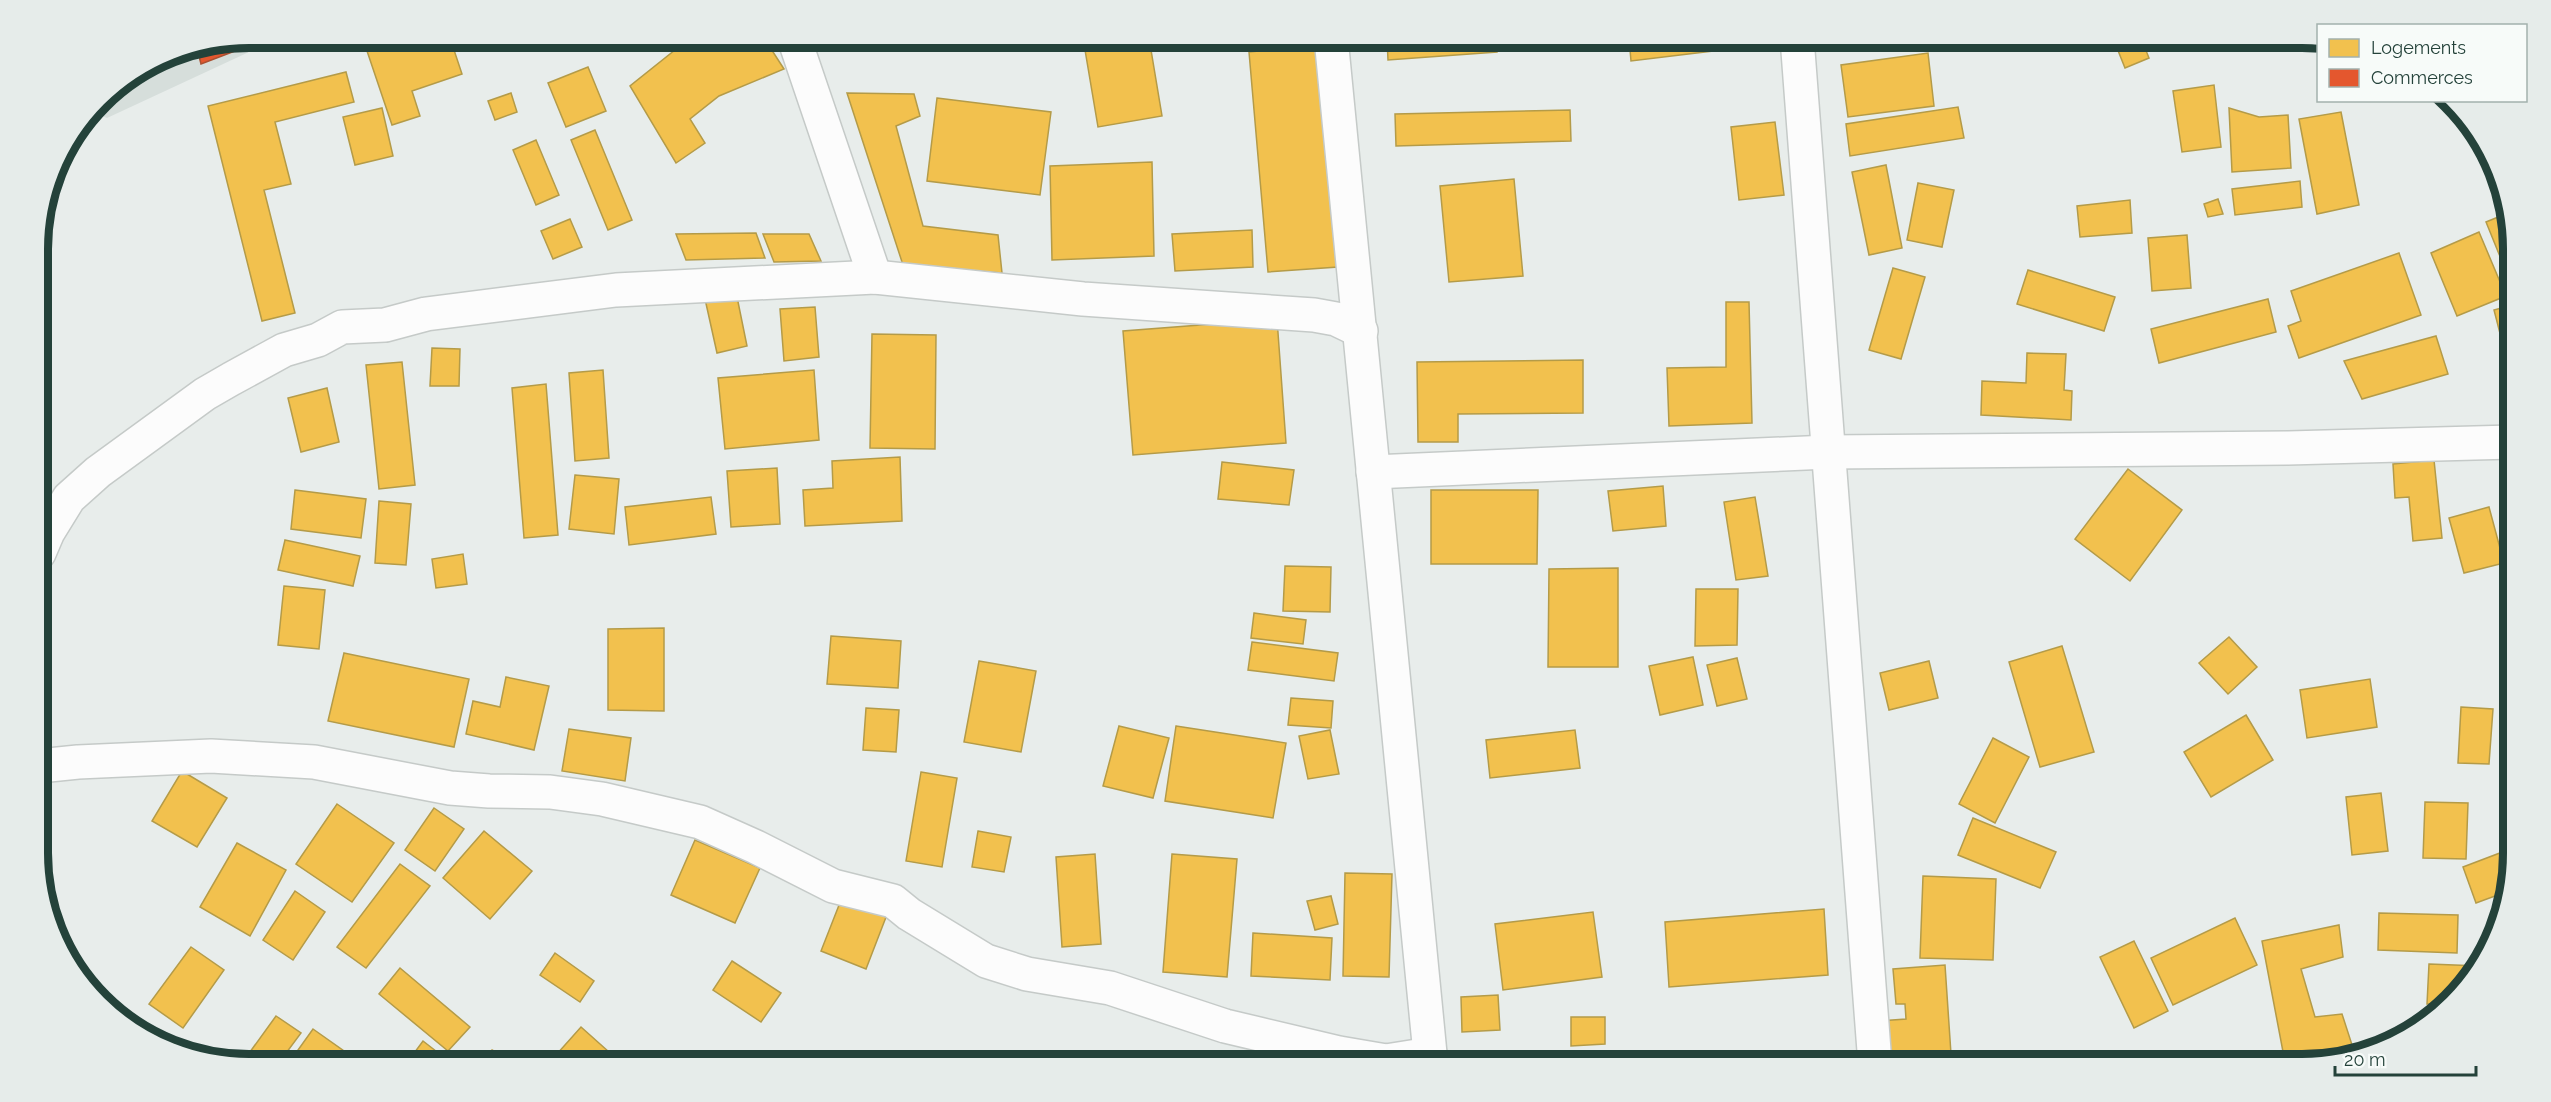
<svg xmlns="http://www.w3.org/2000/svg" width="2551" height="1102" font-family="Raleway,sans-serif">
<rect width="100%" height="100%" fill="#e8edeb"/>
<polygon fill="#d6dedb" points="249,38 279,38 107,118 93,112 109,90 169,53"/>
<g fill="#f2c14e" stroke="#b49b48" stroke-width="1.5">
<polygon points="397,38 450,38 462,74 412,91 420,116 392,125 366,48"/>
<polygon points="690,38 764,38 784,69 719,96 690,119 705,143 676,163 630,86"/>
<polygon points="1083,38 1149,38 1162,116 1098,127"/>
<polygon points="1387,38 1496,38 1497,52 1388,60"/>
<polygon points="1629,38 1720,38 1721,50 1631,61"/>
<polygon points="2113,38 2141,38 2149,58 2125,68"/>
<polygon points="1320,45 1338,267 1268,272 1249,52"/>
<polygon points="1928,53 1934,106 1848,117 1841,65"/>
<polygon points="588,67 606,111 566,127 548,83"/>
<polygon points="346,72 354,102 275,122 291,184 264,190 295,313 262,321 208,106"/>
<polygon points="2214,85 2221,147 2182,152 2173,91"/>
<polygon points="511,93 517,112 495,120 488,101"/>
<polygon points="847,93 914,94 920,116 896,126 923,226 998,235 1002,273 903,265"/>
<polygon points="937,98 1051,112 1040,195 927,181"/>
<polygon points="1958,107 1964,138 1850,156 1846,124"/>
<polygon points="382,108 393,156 355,165 343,117"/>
<polygon points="2229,108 2259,117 2288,115 2291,168 2232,172"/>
<polygon points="1570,110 1571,141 1396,146 1395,114"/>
<polygon points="2341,112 2359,205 2317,214 2299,119"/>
<polygon points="1775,122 1784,195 1739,200 1731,127"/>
<polygon points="595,130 632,220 608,230 571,140"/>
<polygon points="536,140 559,195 536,205 513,150"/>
<polygon points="1152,162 1154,256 1052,260 1050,166"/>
<polygon points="1886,165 1902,248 1869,255 1852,172"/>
<polygon points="1514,179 1523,276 1449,282 1440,186"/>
<polygon points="2300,181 2302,207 2235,215 2232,189"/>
<polygon points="1918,183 1954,190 1942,247 1907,240"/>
<polygon points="2218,199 2223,214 2208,217 2204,204"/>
<polygon points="2130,200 2132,233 2080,237 2077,206"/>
<polygon points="2508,213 2512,222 2512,286 2486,222"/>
<polygon points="570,219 582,247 553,259 541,231"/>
<polygon points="1252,230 1253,267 1175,271 1172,234"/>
<polygon points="2479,232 2506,296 2457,316 2431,253"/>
<polygon points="756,233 765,258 686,260 676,234"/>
<polygon points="763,234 809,234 821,261 774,262"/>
<polygon points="2187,235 2191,288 2152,291 2148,238"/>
<polygon points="2399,253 2421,315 2299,358 2288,326 2301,321 2291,291"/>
<polygon points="1893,268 1925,277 1901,359 1869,350"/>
<polygon points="2028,270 2115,297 2104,331 2017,304"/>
<polygon points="736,292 747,346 717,353 705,299"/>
<polygon points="2268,299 2276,332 2159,363 2151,329"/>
<polygon points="1726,302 1749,302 1752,423 1669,426 1667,368 1726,367"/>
<polygon points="2512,305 2512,380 2494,310"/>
<polygon points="815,307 819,357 784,361 780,309"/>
<polygon points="1277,319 1286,443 1133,455 1123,331"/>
<polygon points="872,334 936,335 935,449 870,448"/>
<polygon points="2436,336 2448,374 2362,399 2344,361"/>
<polygon points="432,348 460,349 459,386 430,386"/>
<polygon points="2027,353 2066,354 2064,390 2072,391 2071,420 1981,415 1982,381 2026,383"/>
<polygon points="1583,360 1583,413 1458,414 1458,442 1418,442 1417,362"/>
<polygon points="402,362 415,485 379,489 366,365"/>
<polygon points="603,370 609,458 575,461 569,373"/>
<polygon points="814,370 819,440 725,449 718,378"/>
<polygon points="546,384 558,535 524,538 512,388"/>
<polygon points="327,388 339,442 301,452 288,398"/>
<polygon points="900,457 902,521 805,526 803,490 833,488 832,461"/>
<polygon points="2434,460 2442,538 2413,541 2409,497 2395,498 2393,464"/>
<polygon points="1222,462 1294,470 1289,505 1218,499"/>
<polygon points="777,468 780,524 731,527 727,471"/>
<polygon points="2128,469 2182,510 2130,581 2075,539"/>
<polygon points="575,475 619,479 614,534 569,529"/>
<polygon points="1663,486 1666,526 1613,531 1608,491"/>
<polygon points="295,490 366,499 361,538 291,529"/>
<polygon points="1431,490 1538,490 1537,564 1431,564"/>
<polygon points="711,497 716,534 629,545 625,507"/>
<polygon points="1755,497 1768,576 1736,580 1724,502"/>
<polygon points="379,501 411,504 406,565 375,563"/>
<polygon points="2489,507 2504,563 2464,573 2449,518"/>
<polygon points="285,540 360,556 353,586 278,570"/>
<polygon points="463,554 467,584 436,588 432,559"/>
<polygon points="1285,566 1331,567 1330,612 1283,611"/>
<polygon points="1618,568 1618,667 1548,667 1549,569"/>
<polygon points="284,586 325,590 319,649 278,645"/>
<polygon points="1696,589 1738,589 1737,645 1695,646"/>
<polygon points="1254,613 1306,620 1303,644 1251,638"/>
<polygon points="664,628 664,711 608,710 608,629"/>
<polygon points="831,636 901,641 898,688 827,684"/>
<polygon points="2229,637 2257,667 2228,694 2199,663"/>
<polygon points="1252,642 1338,653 1334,681 1248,670"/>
<polygon points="2062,646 2094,752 2040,767 2009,662"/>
<polygon points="344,653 469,679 454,747 328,721"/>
<polygon points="1693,657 1703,705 1660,715 1649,666"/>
<polygon points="1737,658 1747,699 1717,706 1707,665"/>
<polygon points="979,661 1036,671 1021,752 964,742"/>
<polygon points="1929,661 1938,698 1889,710 1880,673"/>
<polygon points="506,677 549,686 534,750 466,734 473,701 500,707"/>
<polygon points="2370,679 2377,727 2307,738 2300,690"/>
<polygon points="1291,698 1333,701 1331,728 1288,725"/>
<polygon points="2461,707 2493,709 2489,764 2458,763"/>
<polygon points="866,708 899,710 896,752 863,750"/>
<polygon points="2246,715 2273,760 2211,797 2184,752"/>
<polygon points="1119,726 1169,738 1153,798 1103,786"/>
<polygon points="1176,726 1286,743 1273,818 1165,801"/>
<polygon points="569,729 631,738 625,781 562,771"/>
<polygon points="1330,730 1339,774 1308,779 1299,736"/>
<polygon points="1575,730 1580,768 1490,778 1486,740"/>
<polygon points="1993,738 2029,757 1995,823 1959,804"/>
<polygon points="182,771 227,798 197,847 152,821"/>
<polygon points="921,772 957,778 942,867 906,861"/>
<polygon points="2381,793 2388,851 2352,855 2346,797"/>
<polygon points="2425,802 2468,803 2466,859 2423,858"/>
<polygon points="337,804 394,843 352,902 296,864"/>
<polygon points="434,808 464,829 435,871 405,850"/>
<polygon points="1973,818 2056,852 2040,888 1958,855"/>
<polygon points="484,831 532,871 490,919 443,878"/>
<polygon points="978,831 1011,837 1004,872 972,867"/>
<polygon points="695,840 760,868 735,923 671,895"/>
<polygon points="237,843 286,870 250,936 200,907"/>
<polygon points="2513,848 2506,892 2476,903 2463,867"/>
<polygon points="1095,854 1101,944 1062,947 1056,857"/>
<polygon points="1172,854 1237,859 1227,977 1163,972"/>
<polygon points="400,864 430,886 366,968 337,947"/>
<polygon points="1345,873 1392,874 1389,977 1343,976"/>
<polygon points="1923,876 1996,879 1993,960 1920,958"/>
<polygon points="295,891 325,912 293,960 263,940"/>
<polygon points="843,895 888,912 866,969 821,951"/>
<polygon points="1331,896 1338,924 1315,930 1307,901"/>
<polygon points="1824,909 1828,975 1669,987 1665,922"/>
<polygon points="1593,912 1602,977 1503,990 1495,924"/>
<polygon points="2379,913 2458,915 2457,953 2378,950"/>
<polygon points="2235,918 2257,965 2173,1005 2151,958"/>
<polygon points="2339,925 2343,957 2301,969 2315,1017 2342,1014 2354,1051 2329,1059 2284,1057 2262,941"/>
<polygon points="1253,933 1332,938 1330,980 1251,976"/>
<polygon points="2134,941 2168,1011 2134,1028 2100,957"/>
<polygon points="191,947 224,970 183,1028 149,1004"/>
<polygon points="555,953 594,981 580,1002 540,975"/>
<polygon points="732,961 781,993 761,1022 713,990"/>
<polygon points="2429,964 2479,966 2470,982 2445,1004 2427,1004"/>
<polygon points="1945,965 1951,1054 1881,1059 1879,1021 1906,1019 1905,1004 1896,1004 1893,969"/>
<polygon points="400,968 470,1027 448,1051 379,994"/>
<polygon points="1498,995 1500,1030 1462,1032 1461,997"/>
<polygon points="276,1016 301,1033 278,1064 242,1063"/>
<polygon points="1571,1017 1605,1017 1605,1044 1571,1046"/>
<polygon points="581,1027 609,1052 598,1064 548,1064"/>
<polygon points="313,1029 344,1051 335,1064 288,1064"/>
<polygon points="423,1041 450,1062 448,1064 406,1064"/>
<polygon points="492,1050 518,1064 484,1064"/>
<polygon points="622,1053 637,1064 613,1064"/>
</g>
<g fill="#e4572e" stroke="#aa5132" stroke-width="1.5">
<polygon points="249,38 269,38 201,64 197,48"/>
<polygon points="152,64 155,70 116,86"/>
</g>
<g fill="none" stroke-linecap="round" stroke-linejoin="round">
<defs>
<g id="street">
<polyline points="1331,38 1431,1064"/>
<polyline points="1797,38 1875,1064"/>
<polyline points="796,44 875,277"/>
<polyline points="1373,472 1828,452 2288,448 2512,442"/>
<polyline points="39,553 48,532 69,498 98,472 205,394 231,379 284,350 318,340 342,327 385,325 426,314 616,290 875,277 1083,299 1314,315 1336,319 1361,331"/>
<polyline points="39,766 78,762 211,756 314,762 450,788 489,791 550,792 602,799 700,822 756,847 833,886 893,901 909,914 986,961 1027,974 1110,988 1225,1026 1339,1053 1386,1061 1430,1054"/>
</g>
</defs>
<use href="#street" stroke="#c5cac8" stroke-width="36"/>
<use href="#street" stroke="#fcfcfc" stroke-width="33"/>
</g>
<path d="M0 0H2551V1102H0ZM249 48H2302A201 201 0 0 1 2503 249V853A201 201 0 0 1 2302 1054H249A201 201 0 0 1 48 853V249A201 201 0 0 1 249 48Z" fill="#e6ecea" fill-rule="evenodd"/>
<path fill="none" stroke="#24423a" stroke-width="8" d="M249 48H2302A201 201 0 0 1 2503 249V853A201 201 0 0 1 2302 1054H249A201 201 0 0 1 48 853V249A201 201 0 0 1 249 48Z"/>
<rect x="2317" y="24" width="210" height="78" fill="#f7fbf9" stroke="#a3b1ad" stroke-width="1.5"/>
<rect x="2329" y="39" width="30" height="18" fill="#f2c14e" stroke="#a3b1ad" stroke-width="1.5"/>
<text x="2371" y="54" font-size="18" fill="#24423a">Logements</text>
<rect x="2329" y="69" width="30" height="18" fill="#e4572e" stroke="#a3b1ad" stroke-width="1.5"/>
<text x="2371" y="84" font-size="18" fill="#24423a">Commerces</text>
<path d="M2335 1066v9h141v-9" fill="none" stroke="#24423a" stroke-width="3"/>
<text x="2344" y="1066" font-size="18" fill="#24423a" stroke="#f7fbf9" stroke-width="4.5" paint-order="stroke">20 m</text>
</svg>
